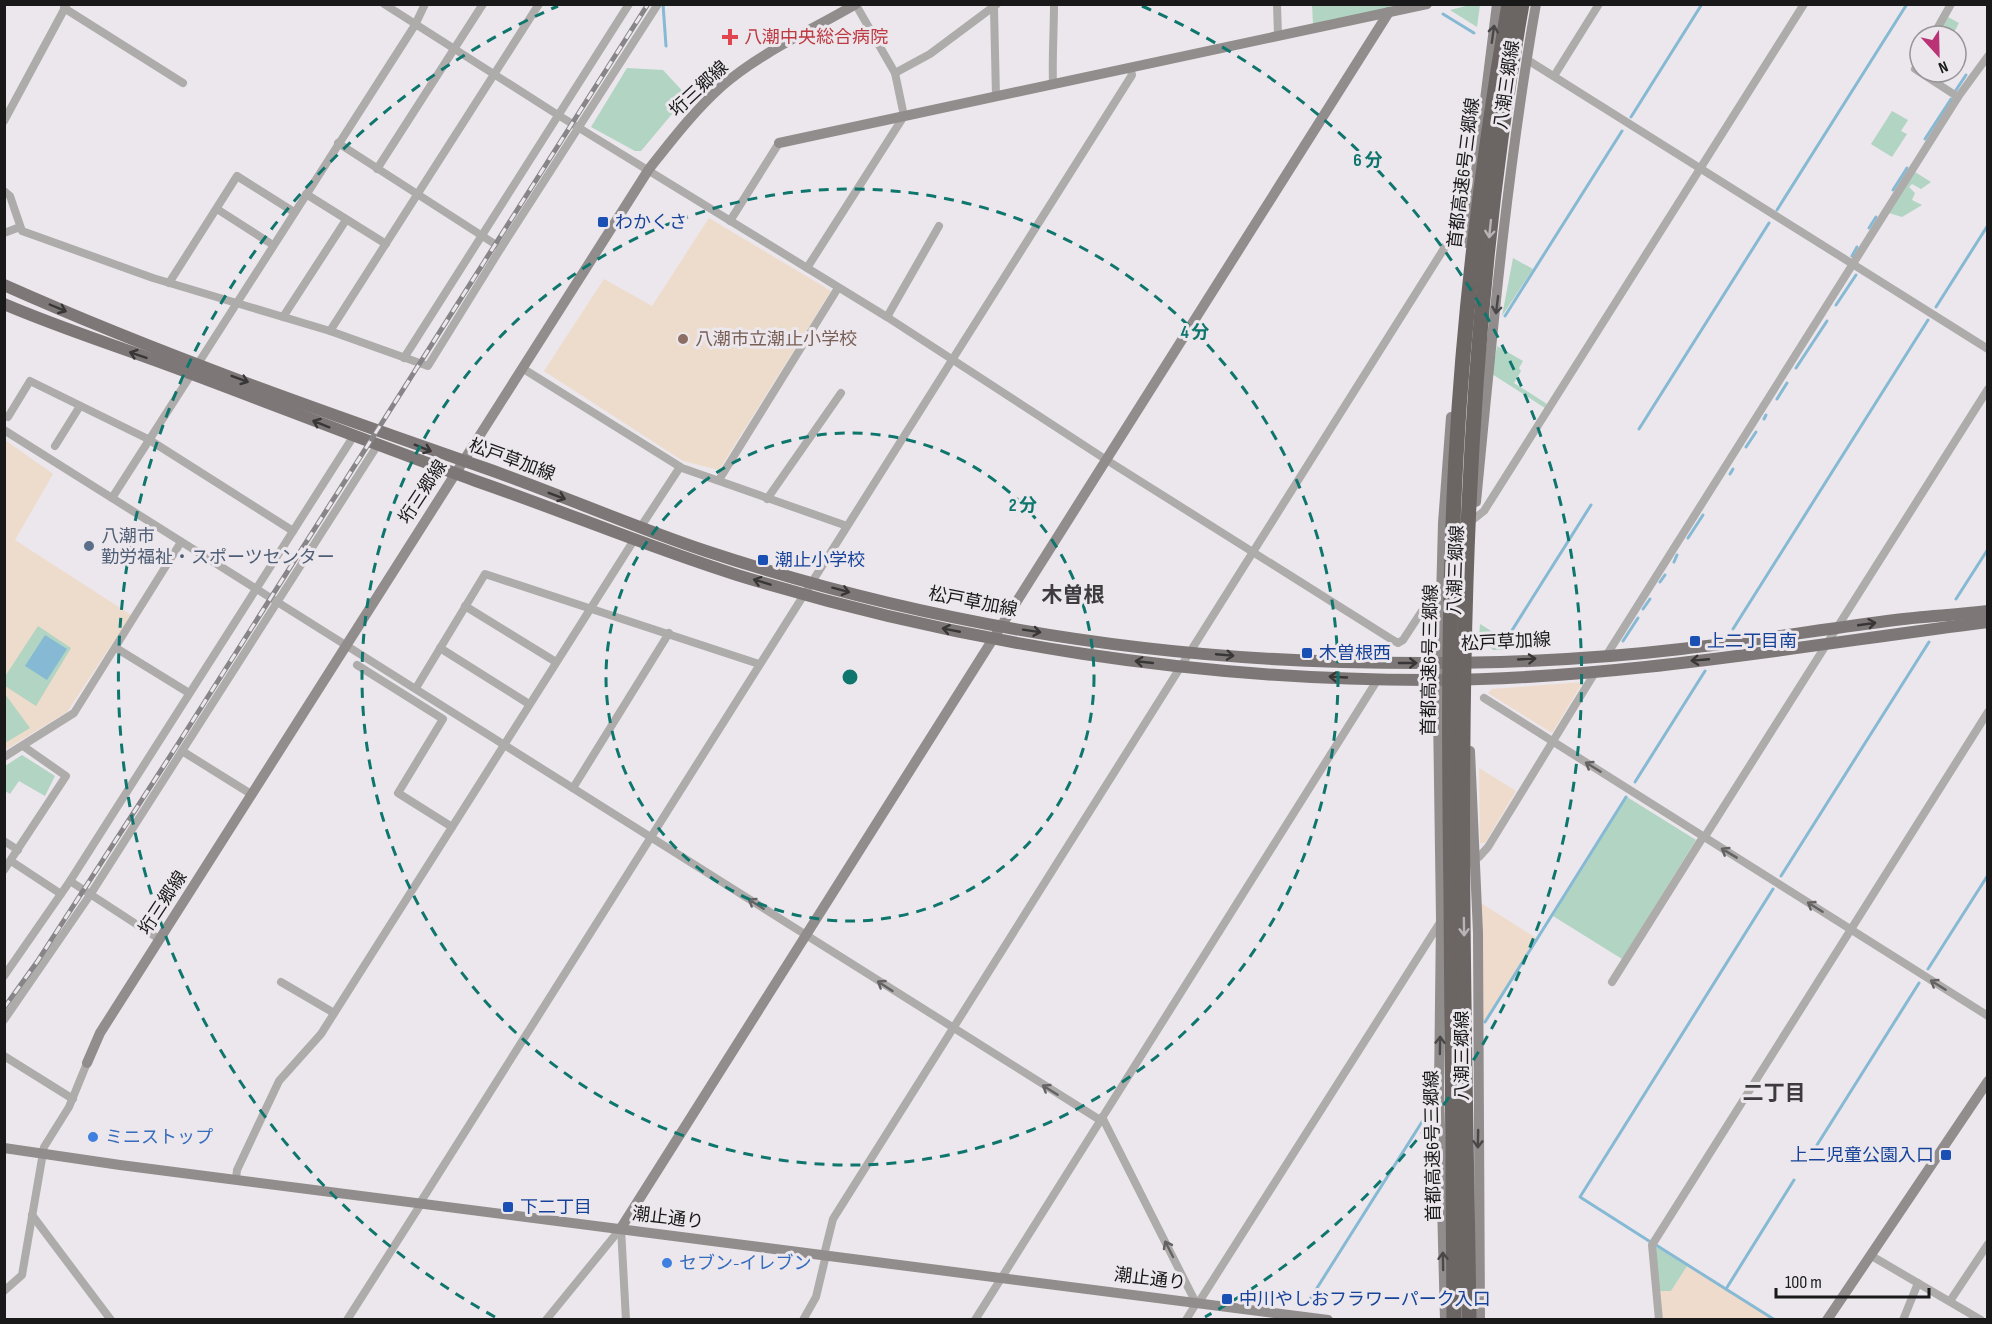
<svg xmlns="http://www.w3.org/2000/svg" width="1992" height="1324" font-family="'Sofia Sans Condensed','Noto Sans JP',sans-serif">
<rect width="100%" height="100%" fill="#ebe7ec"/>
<g fill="#efdbcc">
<polygon points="1583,682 1552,733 1488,693 1492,689"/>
<polygon points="1479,768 1516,791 1485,843 1480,843"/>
<polygon points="1481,903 1536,938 1483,1023"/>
<polygon points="1687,1266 1772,1319 1662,1319 1658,1291 1671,1291"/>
</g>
<g fill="#eddccb">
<polygon points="709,218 831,291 719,470 683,461 544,371 604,279 652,306"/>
<polygon points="5,440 53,474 15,540 131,615 67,712 5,750"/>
</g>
<g fill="#b1d4c3">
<polygon points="1312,4 1405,5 1313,24"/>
<polygon points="1474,4 1480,5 1477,27 1450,10"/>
<polygon points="1948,17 1959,23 1952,36 1937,36"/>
<polygon points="627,68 663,70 687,96 641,151 635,151 591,127"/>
<polygon points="1892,111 1908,120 1901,131 1907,134 1892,157 1871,144"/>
<polygon points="1915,172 1931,182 1921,189 1912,184 1909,187 1915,193 1912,200 1922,205 1902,217 1889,213"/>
<polygon points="1513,258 1533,269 1502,316"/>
<polygon points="1497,346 1523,361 1519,368 1521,371 1514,383 1547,404 1545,408 1492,374"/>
<polygon points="1480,624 1504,639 1501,644 1505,646 1505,650 1493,650 1479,637"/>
<polygon points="38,626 71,648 36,706 5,686 4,678"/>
<polygon points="5,694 30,728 5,743"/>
<polygon points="22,755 55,776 45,796 19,781 10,794 5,791 5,766"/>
<polygon points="1627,797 1696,840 1622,959 1553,916"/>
<polygon points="1655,1246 1687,1266 1671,1291 1658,1291"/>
</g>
<polygon fill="#86b9d3" points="45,635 67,649 47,680 25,666"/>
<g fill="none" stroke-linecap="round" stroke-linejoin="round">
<g stroke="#86b9d3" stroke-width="3">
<polyline points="663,4 666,46"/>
<polyline points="1443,14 1474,33"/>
<polyline points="1956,90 1966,75"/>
<polyline points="1631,117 1702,4"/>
<polyline points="1925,139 1951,99"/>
<polyline points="1893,190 1907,168"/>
<polyline points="1777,210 1907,4"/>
<polyline points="1869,228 1876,217"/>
<polyline points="1852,256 1857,247"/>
<polyline points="1836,305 1856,275"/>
<polyline points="1936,307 1988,225"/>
<polyline points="1505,316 1622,131"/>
<polyline points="1796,368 1827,321"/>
<polyline points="1777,399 1787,383"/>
<polyline points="1764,419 1766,415"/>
<polyline points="1639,429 1769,223"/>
<polyline points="1746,447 1756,432"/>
<polyline points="1730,474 1733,469"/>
<polyline points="1688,538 1703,515"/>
<polyline points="1674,562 1677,555"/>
<polyline points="1660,582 1665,575"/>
<polyline points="1956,599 1988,549"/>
<polyline points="1643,609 1650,599"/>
<polyline points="1733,629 1928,320"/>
<polyline points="1623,641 1638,618"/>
<polyline points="1504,643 1591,505"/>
<polyline points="1635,782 1705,671"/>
<polyline points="1781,876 1929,642"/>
<polyline points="1928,969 1988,875"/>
<polyline points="1485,1022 1626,797"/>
<polyline points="1817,1145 1919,983"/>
<polyline points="1649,1241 1580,1197 1773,889"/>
<polyline points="1656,1245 1775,1320"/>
<polyline points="1726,1289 1794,1180"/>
<polyline points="1305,1307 1432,1106"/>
</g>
<g stroke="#aeabab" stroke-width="8">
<polyline points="384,4 558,115 887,317 1105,459 1391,639 1398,643 1403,640 1441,582"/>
<polyline points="1277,4 1278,36"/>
<polyline points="64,8 183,83"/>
<polyline points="994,8 996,97"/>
<polyline points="1933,36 1951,4"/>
<polyline points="1526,59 1988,349"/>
<polyline points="1920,61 1915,69 1958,97"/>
<polyline points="895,73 930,54 997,4"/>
<polyline points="1554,76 1599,4"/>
<path d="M1053,85C1052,57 1054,32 1054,4"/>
<polyline points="4,121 66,6"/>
<polyline points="377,169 483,4"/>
<polyline points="4,191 10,196 22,231 153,278 330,331 428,366 501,248 338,143"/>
<polyline points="306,194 386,244"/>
<polyline points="217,209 273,245"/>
<polyline points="730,221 779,143"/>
<polyline points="4,233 20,227"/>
<polyline points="501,248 658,4"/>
<polyline points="807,268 904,116 895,73 856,5"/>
<polyline points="169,283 237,176 294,212"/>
<polyline points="283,317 346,220"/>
<polyline points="887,317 939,226"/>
<polyline points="330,331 539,4"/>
<polyline points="404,358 629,4"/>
<polyline points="522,368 682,468 847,526"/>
<polyline points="8,417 30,381 148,439 293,531"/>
<polyline points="4,430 1100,1120"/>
<polyline points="55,446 80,406"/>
<polyline points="719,480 838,288"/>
<polyline points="112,498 415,25 425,4"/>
<polyline points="767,499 841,393"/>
<polyline points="1451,522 1474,519 1484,511 1804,4"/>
<polyline points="640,528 680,467"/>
<polyline points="465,606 556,662"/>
<polyline points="116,648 189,693"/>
<polyline points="440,648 529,704"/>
<polyline points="1606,656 1958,97 1988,56"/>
<polyline points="357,665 443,719 398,793 452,827"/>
<polyline points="416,688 485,574 759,664"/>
<polyline points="1484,698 1988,1016"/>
<polyline points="182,751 251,794"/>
<polyline points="4,757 74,713 181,542"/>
<polyline points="573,788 669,633"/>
<polyline points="1704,838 1988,389"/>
<polyline points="4,841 18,850"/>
<polyline points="1474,859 1479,857 1488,847 1596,671"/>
<polyline points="11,861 61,894"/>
<polyline points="4,870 66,776 23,746"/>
<polyline points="70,881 159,939"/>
<polyline points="4,976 70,881 353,437"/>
<polyline points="281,982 334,1013"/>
<polyline points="1612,982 1703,837"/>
<polyline points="4,1020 90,895 377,446"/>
<polyline points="4,1056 73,1099"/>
<polyline points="1102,1117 1195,1301"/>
<polyline points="236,1179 237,1170 279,1081 321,1034 634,540"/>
<polyline points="420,1203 1132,75 1130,67"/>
<polyline points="32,1215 111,1320"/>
<polyline points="621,1228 626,1320"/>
<polyline points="824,1255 833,1219 1450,239 1470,217"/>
<polyline points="1870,1255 1981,1320"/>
<polyline points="4,1291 22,1275 44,1147 69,1107 87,1063"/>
<polyline points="1950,1301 1988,1244"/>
<polyline points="1199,1302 1441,921"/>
<polyline points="347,1320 421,1204"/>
<polyline points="546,1320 621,1228"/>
<polyline points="803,1320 816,1297 826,1255"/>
<polyline points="975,1320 1378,679"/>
<polyline points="1186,1320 1197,1302"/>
<polyline points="1659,1320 1652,1245 1988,712"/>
<polyline points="1903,1320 1918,1283"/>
</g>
<g stroke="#918d8c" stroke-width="10">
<polyline points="779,143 1427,4"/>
<polyline points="1467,243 1497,4"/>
<path d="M1476,502C1492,336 1507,169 1536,4"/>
<polyline points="1470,751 1478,933 1480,1320"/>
<path d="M87,1063L100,1033L649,169C672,140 694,111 722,86C761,52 812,30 856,4"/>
<polyline points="4,1148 120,1165 1328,1320"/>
<polyline points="621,1228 1389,12"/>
<polyline points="1445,1320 1439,1087 1441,919 1438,713 1443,523 1451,417"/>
<polyline points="1827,1320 1988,1081"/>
</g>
<g stroke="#7d7877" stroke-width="12">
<path d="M4,285C161,355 324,412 485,468C559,494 631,526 706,551C911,619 1127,656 1342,662C1453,665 1572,662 1681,649C1753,641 1824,629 1895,620C1926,616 1957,615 1988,611"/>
<path d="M4,304C67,331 133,351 197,376C290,411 382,447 476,481C563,511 648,547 737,575C962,644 1200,681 1436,680C1619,679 1806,645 1988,622"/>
</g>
<defs>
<polyline id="rail" points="4,1008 37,962 176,747 648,4"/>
</defs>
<use href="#rail" stroke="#888588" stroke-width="5"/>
<use href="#rail" stroke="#ebe7ec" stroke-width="3" stroke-dasharray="9" stroke-linecap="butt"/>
<g stroke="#6b6564" stroke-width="15">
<path d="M1454,1320C1453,1178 1452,1037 1451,895C1449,750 1448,604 1456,458C1464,306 1483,155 1509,4"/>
<path d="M1469,1320C1463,880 1444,439 1522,4"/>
</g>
</g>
<defs><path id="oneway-shaft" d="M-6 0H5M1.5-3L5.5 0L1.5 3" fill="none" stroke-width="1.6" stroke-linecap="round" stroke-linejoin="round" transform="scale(1.5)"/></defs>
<g stroke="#4a4748">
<use href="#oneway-shaft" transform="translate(1493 34) rotate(-82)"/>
<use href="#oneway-shaft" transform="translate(1497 305) rotate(97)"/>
<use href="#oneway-shaft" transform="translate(1440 1045) rotate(-89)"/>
<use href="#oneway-shaft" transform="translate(1478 1139) rotate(91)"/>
<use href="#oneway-shaft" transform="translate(1443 1261) rotate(-91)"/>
</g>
<g stroke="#b8b3b6">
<use href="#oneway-shaft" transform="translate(1490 229) rotate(96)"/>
<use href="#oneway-shaft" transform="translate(1464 927) rotate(89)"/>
</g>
<g stroke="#383636">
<use href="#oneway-shaft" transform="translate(58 308) rotate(23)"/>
<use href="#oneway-shaft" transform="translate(138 355) rotate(-161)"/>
<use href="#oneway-shaft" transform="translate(240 379) rotate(20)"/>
<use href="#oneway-shaft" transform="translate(321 424) rotate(-158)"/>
<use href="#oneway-shaft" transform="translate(423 448) rotate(22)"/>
<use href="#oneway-shaft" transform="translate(557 496) rotate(21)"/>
<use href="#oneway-shaft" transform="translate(762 582) rotate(-163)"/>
<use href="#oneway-shaft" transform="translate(841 590) rotate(15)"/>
<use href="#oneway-shaft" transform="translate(1867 624) rotate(-8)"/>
<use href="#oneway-shaft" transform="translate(951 630) rotate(-169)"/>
<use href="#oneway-shaft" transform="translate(1032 631) rotate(9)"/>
<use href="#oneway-shaft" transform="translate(1225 655) rotate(5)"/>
<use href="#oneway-shaft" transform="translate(1527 659) rotate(-3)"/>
<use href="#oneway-shaft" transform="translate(1700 660) rotate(175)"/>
<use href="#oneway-shaft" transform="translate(1144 662) rotate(-174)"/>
<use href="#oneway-shaft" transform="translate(1408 663)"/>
<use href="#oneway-shaft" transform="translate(1338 677) rotate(-177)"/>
</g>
<g stroke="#646262">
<use href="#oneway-shaft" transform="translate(1593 767) rotate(-148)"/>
<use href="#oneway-shaft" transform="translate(1729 853) rotate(-149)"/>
<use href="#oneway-shaft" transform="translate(756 904) rotate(-148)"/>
<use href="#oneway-shaft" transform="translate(1815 907) rotate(-148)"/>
<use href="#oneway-shaft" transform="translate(1938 985) rotate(-148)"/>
<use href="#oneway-shaft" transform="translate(885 986) rotate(-147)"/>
<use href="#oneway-shaft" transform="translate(1050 1090) rotate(-148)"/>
<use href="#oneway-shaft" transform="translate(1169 1249) rotate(-117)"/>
</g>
<g fill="none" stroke="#0f766e" stroke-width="3" stroke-dasharray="10 8">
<circle cx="850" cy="677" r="244"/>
<circle cx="850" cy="677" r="488"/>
<path d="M495 1317A732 732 0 0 1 558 6M1142 6A732 732 0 0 1 1205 1317"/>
</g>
<path fill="#e0444e" stroke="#ebe7ec" stroke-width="2" d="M727 28h6v6h6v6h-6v6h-6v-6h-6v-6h6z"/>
<g fill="#1a4fb4" stroke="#ebe7ec" stroke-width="2">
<rect x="597" y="216" width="12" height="12" rx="3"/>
<rect x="757" y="554" width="12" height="12" rx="3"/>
<rect x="1689" y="635" width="12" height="12" rx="3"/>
<rect x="1301" y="647" width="12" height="12" rx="3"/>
<rect x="1940" y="1149" width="12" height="12" rx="3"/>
<rect x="502" y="1201" width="12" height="12" rx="3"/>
<rect x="1221" y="1293" width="12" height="12" rx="3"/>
</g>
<circle fill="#8d6e63" stroke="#ebe7ec" stroke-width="2" cx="683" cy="339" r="6"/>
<circle fill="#5c6f8a" stroke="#ebe7ec" stroke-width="2" cx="89" cy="546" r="6"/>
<g fill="#3f7fe0" stroke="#ebe7ec" stroke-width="2">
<circle cx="93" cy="1137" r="6"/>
<circle cx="667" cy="1263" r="6"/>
</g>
<g text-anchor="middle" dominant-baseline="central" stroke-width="6" stroke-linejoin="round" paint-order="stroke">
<g font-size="18" fill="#be3a42" stroke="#ebe7ec" text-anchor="start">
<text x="744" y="37">八潮中央総合病院</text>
</g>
<g font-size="18" fill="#1a191a" stroke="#ebe7ec">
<text transform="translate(1507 85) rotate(-82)">八潮三郷線</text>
<text transform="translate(699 89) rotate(-43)">垳三郷線</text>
<text transform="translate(1464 173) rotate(-83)">首都高速6号三郷線</text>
<text transform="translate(512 460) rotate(20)">松戸草加線</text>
<text transform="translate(423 492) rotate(-57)">垳三郷線</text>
<text transform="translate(1456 570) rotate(-88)">八潮三郷線</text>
<text transform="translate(973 602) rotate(11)">松戸草加線</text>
<text transform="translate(1506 642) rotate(-3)">松戸草加線</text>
<text transform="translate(1430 660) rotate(-89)">首都高速6号三郷線</text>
<text transform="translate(163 903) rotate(-57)">垳三郷線</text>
<text transform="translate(1462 1056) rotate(-90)">八潮三郷線</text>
<text transform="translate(1433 1146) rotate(-91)">首都高速6号三郷線</text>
<text transform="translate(668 1218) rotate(7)">潮止通り</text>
<text transform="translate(1150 1279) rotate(7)">潮止通り</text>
</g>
<g font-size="18" fill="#164399" stroke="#ebe7ec" text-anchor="start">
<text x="615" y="222">わかくさ</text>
<text x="775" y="560">潮止小学校</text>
<text x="1707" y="641">上二丁目南</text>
<text x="1319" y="653">木曽根西</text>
<text x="1934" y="1155" text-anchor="end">上二児童公園入口</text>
<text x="520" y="1207">下二丁目</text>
<text x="1239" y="1299">中川やしおフラワーパーク入口</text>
</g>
<g font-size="18" fill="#785e54" stroke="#ebe7ec" text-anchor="start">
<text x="695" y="339">八潮市立潮止小学校</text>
</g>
<g font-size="18" fill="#4e5e75" stroke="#ebe7ec" text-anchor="start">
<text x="101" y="536">八潮市<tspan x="101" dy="21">勤労福祉・スポーツセンター</tspan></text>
</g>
<g font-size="18" fill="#366cbe" stroke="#ebe7ec" text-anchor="start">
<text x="105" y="1137">ミニストップ</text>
<text x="679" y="1263">セブン-イレブン</text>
</g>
<g font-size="21" font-weight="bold" fill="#3e3b3f" stroke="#ebe7ec">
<text x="1073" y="595">木曽根</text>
<text x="1774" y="1093">二丁目</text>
</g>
</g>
<circle cx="850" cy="677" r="9" fill="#0f766e" stroke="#ebe7ec" stroke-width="3"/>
<g font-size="18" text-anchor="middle" font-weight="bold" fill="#0f766e" stroke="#ebe7ec" stroke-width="6" stroke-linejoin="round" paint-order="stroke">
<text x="1368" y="166">6 分</text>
<text x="1195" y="338">4 分</text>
<text x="1023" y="511">2 分</text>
</g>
<rect width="1992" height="1324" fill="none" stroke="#1a191a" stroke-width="12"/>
<g transform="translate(1938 54) rotate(158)"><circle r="28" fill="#ebe7ec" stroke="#979598" stroke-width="1.5"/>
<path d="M0-4.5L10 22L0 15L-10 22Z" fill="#ba3475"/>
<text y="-9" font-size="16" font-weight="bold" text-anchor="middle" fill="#1a191a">N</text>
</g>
<path d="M1776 1288v9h153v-9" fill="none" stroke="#1a191a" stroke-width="3"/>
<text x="1785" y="1288" font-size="18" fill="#1a191a" stroke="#ebe7ec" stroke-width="4.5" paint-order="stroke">100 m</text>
</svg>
